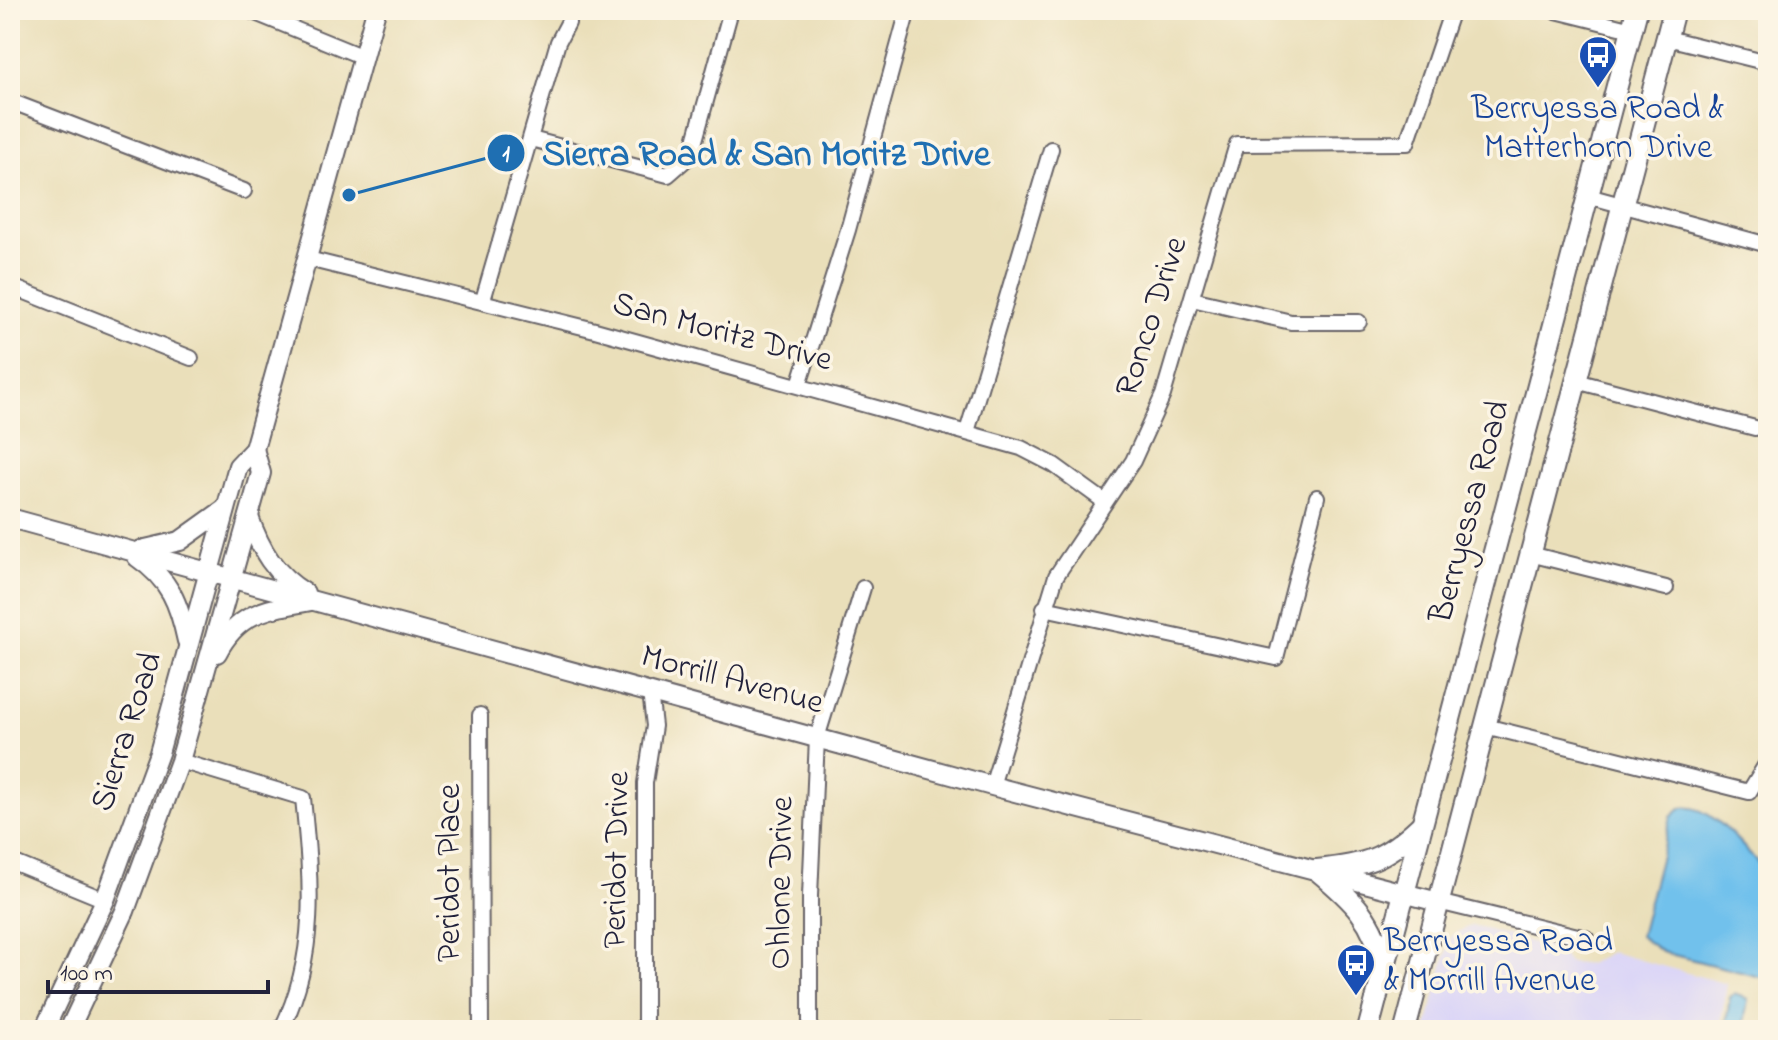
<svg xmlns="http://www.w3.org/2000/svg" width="1778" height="1040" font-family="'Indie Flower',sans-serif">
<rect width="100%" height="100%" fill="#fcf5e5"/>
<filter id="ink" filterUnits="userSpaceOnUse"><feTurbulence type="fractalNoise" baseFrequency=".0125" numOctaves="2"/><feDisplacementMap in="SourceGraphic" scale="16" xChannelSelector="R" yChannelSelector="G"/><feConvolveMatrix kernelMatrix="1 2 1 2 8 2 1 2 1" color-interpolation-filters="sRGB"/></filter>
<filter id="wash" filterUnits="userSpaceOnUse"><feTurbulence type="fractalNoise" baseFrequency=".006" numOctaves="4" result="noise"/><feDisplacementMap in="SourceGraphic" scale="32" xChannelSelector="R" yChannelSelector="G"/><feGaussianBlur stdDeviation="1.8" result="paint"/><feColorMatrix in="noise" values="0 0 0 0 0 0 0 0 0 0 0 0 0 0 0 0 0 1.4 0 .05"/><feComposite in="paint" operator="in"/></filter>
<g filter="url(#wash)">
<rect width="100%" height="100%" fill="#eadfba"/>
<polygon fill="#dbd6f7" points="1471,925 1558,950 1569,963 1588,964 1611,952 1727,984 1720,1030 1426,1030 1451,936"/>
<g fill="#71c1ec" stroke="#4a7294" stroke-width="2">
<path d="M1681,808C1712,801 1748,855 1768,873V979L1662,952L1640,936L1671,817Z"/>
<polygon points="1734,994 1748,999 1743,1030 1725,1030 1730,997"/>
</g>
</g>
<g filter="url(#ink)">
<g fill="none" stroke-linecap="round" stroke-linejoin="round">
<defs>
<g id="minor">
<polyline points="248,10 363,57"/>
<polyline points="1552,10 1632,30"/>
<polyline points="1667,38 1768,63"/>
<polyline points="10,101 244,191"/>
<polyline points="531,139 668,175 691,155 731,10"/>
<polyline points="1588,196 1768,245"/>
<polyline points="308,259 595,330 1021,448 1054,465 1105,502"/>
<polyline points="10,286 191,358"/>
<polyline points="1192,299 1291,322 1359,322"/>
<polyline points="483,300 558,42 568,23"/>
<polyline points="1576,381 1755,428"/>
<polyline points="799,385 848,230 908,10"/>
<polyline points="967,432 1051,149"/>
<polyline points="1530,554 1666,588"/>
<polyline points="1044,608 1276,658 1317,497"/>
<polyline points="480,715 481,1030"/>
<polyline points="1485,726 1749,792 1768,761"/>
<path d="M180,761L303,798C311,879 319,954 281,1030"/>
<polyline points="992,786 1056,576 1133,461 1163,395 1237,144 1407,143 1452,10"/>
<polyline points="10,861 105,900"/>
<polyline points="1438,902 1586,938"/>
<polyline points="645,1030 645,783 654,726 650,692"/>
<polyline points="810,1030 810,896 817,738 863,588"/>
<polyline points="1106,1030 1139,1030"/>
</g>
<g id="tertiary">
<path d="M249,517C260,549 275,575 305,593"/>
<polyline points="10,518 992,786 1438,902"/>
<polyline points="141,550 180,541 226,508"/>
<path d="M137,557C170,580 179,603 187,641"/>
<path d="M217,653C239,611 267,609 311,601"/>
<polyline points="44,1030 105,900 159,753 238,466 254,449 376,10"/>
<polyline points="69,1030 125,911 180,761 261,473 254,449"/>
</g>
<g id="secondary">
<path d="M1317,870C1352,899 1375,920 1383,966"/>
<path d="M1317,870C1366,865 1384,860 1420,826"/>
<polyline points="1368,1030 1637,10"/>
<polyline points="1405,1030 1674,10"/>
</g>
</defs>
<use href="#minor" stroke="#686467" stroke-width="18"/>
<use href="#tertiary" stroke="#686467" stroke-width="22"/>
<use href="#secondary" stroke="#686467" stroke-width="24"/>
<use href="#minor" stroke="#fff" stroke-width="14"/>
<use href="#tertiary" stroke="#fff" stroke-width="18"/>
<use href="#secondary" stroke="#fff" stroke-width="20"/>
</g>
</g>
<defs>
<symbol id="bus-pin" viewBox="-11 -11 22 30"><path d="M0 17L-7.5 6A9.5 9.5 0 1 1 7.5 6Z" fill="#1a4fb4" stroke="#fcf5e5"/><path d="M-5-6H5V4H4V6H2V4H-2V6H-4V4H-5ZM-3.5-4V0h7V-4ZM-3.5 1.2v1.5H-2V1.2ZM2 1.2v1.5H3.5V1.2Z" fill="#fff"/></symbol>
</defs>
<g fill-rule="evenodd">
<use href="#bus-pin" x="1576" y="33" width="44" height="60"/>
<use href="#bus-pin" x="1334" y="941" width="44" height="60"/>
</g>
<g text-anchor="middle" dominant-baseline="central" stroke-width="7" stroke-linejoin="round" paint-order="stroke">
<g font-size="34" fill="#164399" stroke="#fcf5e5">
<text x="1598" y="110">Berryessa Road &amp;<tspan x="1598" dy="39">Matterhorn Drive</tspan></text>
<text x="1384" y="943" text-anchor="start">Berryessa Road<tspan x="1384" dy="39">&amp; Morrill Avenue</tspan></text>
</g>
<g font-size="34" fill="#22223b" stroke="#fcf5e5">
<text transform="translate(1153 317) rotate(-72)">Ronco Drive</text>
<text transform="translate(722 333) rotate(15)">San Moritz Drive</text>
<text transform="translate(1471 512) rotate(-75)">Berryessa Road</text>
<text transform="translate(732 681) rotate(15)">Morrill Avenue</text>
<text transform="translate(128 732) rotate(-72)">Sierra Road</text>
<text transform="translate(618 860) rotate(-89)">Peridot Drive</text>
<text transform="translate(451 873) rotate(-90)">Peridot Place</text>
<text transform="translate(782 883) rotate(-89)">Ohlone Drive</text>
</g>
</g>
<path fill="none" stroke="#1f6fb2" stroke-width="3" d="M349 195L506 153"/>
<g fill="#1f6fb2" stroke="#fcf5e5" stroke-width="3">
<circle cx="349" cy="195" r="8"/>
<circle cx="506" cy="153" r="20"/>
</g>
<g font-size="24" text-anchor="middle" font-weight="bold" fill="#fff">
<text x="506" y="161">1</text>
</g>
<g font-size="36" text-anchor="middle" font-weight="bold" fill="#1f6fb2" stroke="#fcf5e5" stroke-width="7" stroke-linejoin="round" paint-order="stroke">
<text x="766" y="165">Sierra Road &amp; San Moritz Drive</text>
</g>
<rect width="1778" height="1040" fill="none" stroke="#fcf5e5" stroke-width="40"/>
<path d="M48 980v12h220v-12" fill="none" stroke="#22223b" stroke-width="4"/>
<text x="60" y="980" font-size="24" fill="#22223b" stroke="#fcf5e5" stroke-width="6" paint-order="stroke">100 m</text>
</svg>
